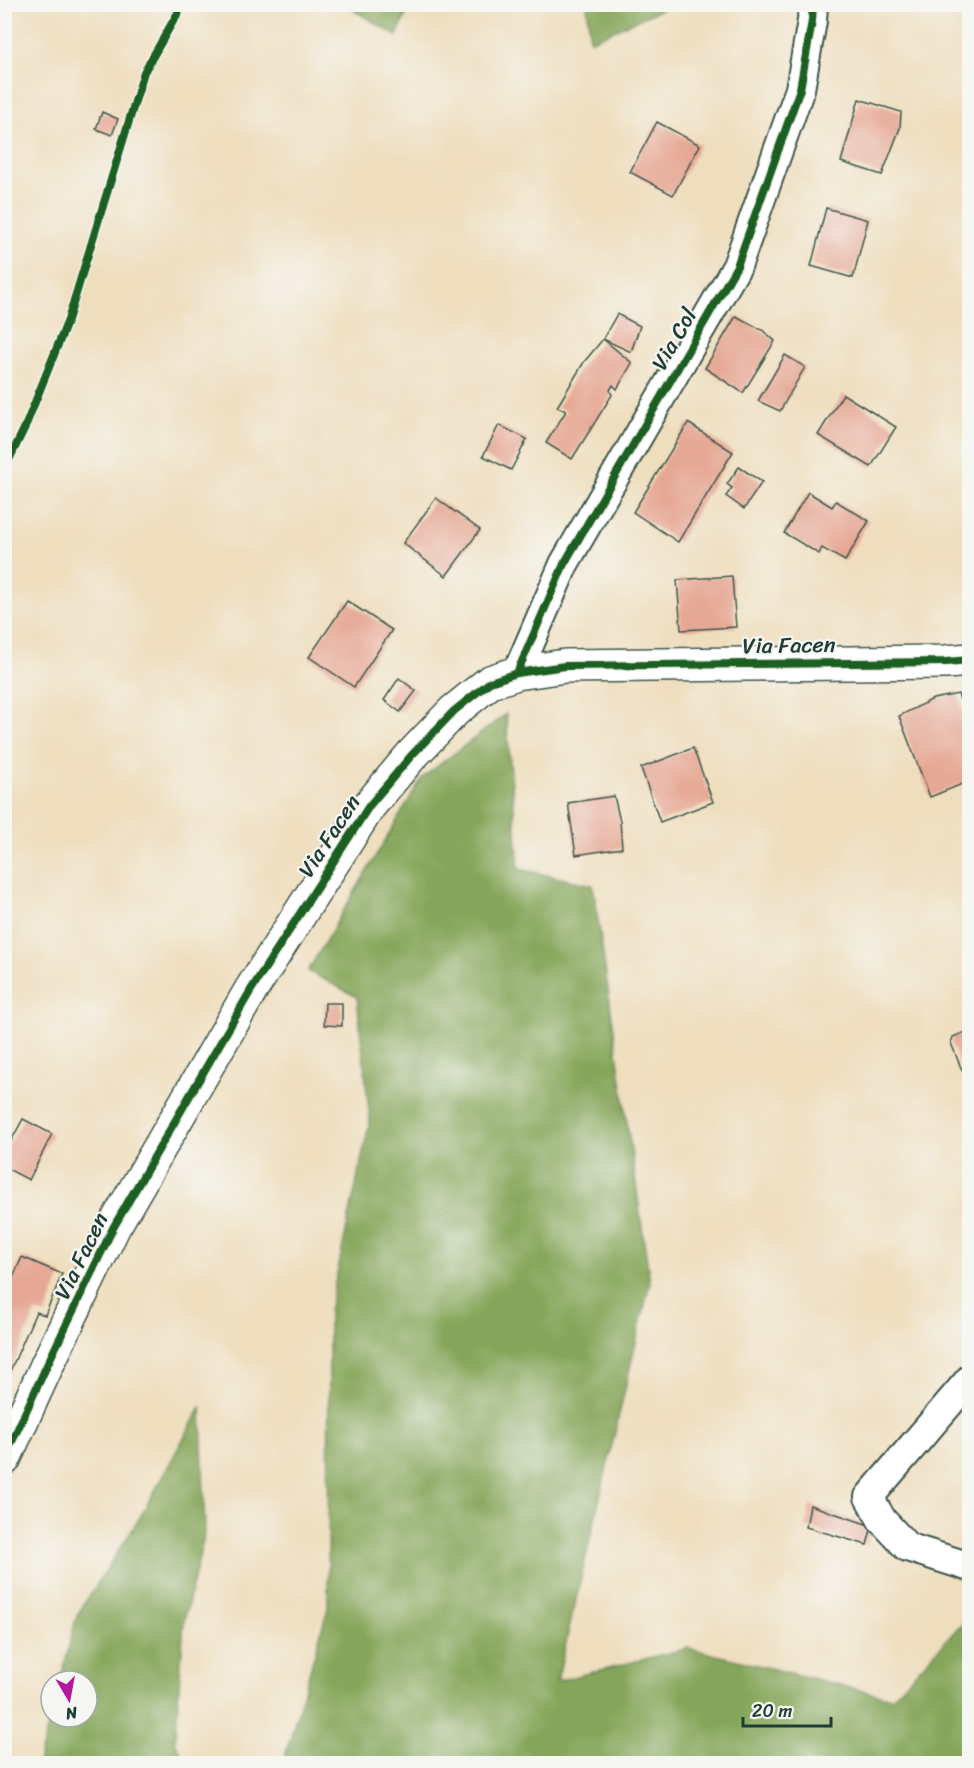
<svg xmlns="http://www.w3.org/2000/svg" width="974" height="1768" font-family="Sriracha,sans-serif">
<rect width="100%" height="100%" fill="#f6f6f2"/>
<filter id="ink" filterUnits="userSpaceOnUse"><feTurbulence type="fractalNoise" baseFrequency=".0167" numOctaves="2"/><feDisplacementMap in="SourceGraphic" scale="12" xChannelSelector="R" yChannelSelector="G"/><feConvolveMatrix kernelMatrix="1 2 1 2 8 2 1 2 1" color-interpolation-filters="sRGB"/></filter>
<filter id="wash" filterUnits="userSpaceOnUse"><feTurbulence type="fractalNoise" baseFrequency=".008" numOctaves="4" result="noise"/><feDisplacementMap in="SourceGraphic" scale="24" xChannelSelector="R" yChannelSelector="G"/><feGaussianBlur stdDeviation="1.35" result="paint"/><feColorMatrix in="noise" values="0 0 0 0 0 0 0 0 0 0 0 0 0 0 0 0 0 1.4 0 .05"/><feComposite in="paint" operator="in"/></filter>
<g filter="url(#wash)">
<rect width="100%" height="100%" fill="#efdebe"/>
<g fill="#85a65a" stroke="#527247" stroke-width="1.5">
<polygon points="355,5 355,4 410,5 397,36 353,10"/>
<polygon points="587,5 587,4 671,5 590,41"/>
<polygon points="506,714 519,869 593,885 650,1282 557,1681 688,1648 892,1698 969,1616 969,1763 283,1763 328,1608 329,1311 370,1120 357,997 308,971 422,778"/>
<polygon points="201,1407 205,1532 184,1621 175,1742 187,1763 38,1763 51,1715 51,1717 87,1717 87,1681 60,1681 77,1615 139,1519"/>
</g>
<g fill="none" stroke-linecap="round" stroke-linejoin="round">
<polyline stroke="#76ade5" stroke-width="9" points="936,1764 970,1759"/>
</g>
<g id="blocks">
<g fill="#e6a894">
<polygon points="859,99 901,112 900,128 882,175 841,162"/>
<polygon points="102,112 118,119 112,135 96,129"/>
<polygon points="657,122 700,145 673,195 630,172"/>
<polygon points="826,208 868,220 853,278 811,266"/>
<polygon points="617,314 640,326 631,352 603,339"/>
<polygon points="736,316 764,331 775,341 743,393 705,368"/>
<polygon points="603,339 632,363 617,389 613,385 610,390 612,395 572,459 546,443 566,411 557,407 584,362"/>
<polygon points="785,355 805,367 780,411 758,401"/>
<polygon points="843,394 896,427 871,467 818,435"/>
<polygon points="688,423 733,452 678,542 633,512"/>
<polygon points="499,425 527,439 511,470 483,456"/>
<polygon points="739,467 762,482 744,509 726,496 732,488 727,484"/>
<polygon points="808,492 832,507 836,501 869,521 845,561 822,548 819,554 784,533"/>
<polygon points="436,498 480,530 446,576 403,543"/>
<polygon points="732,576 736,627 681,630 677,580"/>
<polygon points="347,601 392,630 354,687 309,657"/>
<polygon points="399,678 416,691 400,712 384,700"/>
<polygon points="958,694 970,726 970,781 930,797 899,716 933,699"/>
<polygon points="693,748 713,802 660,822 641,768"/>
<polygon points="614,796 620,821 622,848 576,855 568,803"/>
<polygon points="325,1003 342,1003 342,1026 324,1025"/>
<polygon points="970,1030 970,1081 961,1068 951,1043 953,1037"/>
<polygon points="23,1119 52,1134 29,1180 4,1167 4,1154"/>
<polygon points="22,1257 62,1274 45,1315 36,1312 4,1385 4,1298"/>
<polygon points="810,1505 872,1526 867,1545 806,1527"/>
</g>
</g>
</g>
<g filter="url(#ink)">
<use href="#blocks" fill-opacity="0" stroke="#3e5549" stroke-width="1.5"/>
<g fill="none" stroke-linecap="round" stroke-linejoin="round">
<defs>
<g id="minor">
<polyline points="517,673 564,564 737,266 800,89 812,21 813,4"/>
<polyline points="970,1379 869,1497 882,1520 907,1547 970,1567"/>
</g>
<polyline id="tertiary" points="4,1459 48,1363 113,1228 251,990 369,806 411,756 454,711 490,682 517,673 565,666 946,662 970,660"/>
</defs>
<use href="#minor" stroke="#3e5549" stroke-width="32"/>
<use href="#tertiary" stroke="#3e5549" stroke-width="36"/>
<use href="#minor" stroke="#fff" stroke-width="28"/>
<use href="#tertiary" stroke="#fff" stroke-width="33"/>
<defs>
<g id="cycleway">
<polyline points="4,470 25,427 68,320 144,72 183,4"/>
<polyline points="517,673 564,564 737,266 800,89 812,21 813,4"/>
<polyline points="4,1459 48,1363 113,1228 251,990 369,806 411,756 454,711 490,682 517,673 565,666 946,662 970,660"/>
</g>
</defs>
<use href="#cycleway" stroke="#f6f6f2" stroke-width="11"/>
<use href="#cycleway" stroke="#1b5e20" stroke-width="8"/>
</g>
</g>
<g text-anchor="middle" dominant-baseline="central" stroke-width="4.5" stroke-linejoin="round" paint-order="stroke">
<g font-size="22" fill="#1f3d34" stroke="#f6f6f2">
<text transform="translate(674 339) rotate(-60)">Via Col</text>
<text transform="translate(789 645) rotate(-1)">Via Facen</text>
<text transform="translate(329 836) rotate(-57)">Via Facen</text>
<text transform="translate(81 1256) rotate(-64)">Via Facen</text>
</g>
</g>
<rect width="974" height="1768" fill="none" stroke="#f6f6f2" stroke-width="24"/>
<g transform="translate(69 1699) rotate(170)"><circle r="28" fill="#f6f6f2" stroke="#a0aca6" stroke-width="1.5"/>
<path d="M0-4.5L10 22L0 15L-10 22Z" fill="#b5179e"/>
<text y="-9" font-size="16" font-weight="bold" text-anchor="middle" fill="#1f3d34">N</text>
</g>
<path d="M743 1717v9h88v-9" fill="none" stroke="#1f3d34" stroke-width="3"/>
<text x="752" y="1717" font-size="18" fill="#1f3d34" stroke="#f6f6f2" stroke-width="4.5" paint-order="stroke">20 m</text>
</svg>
